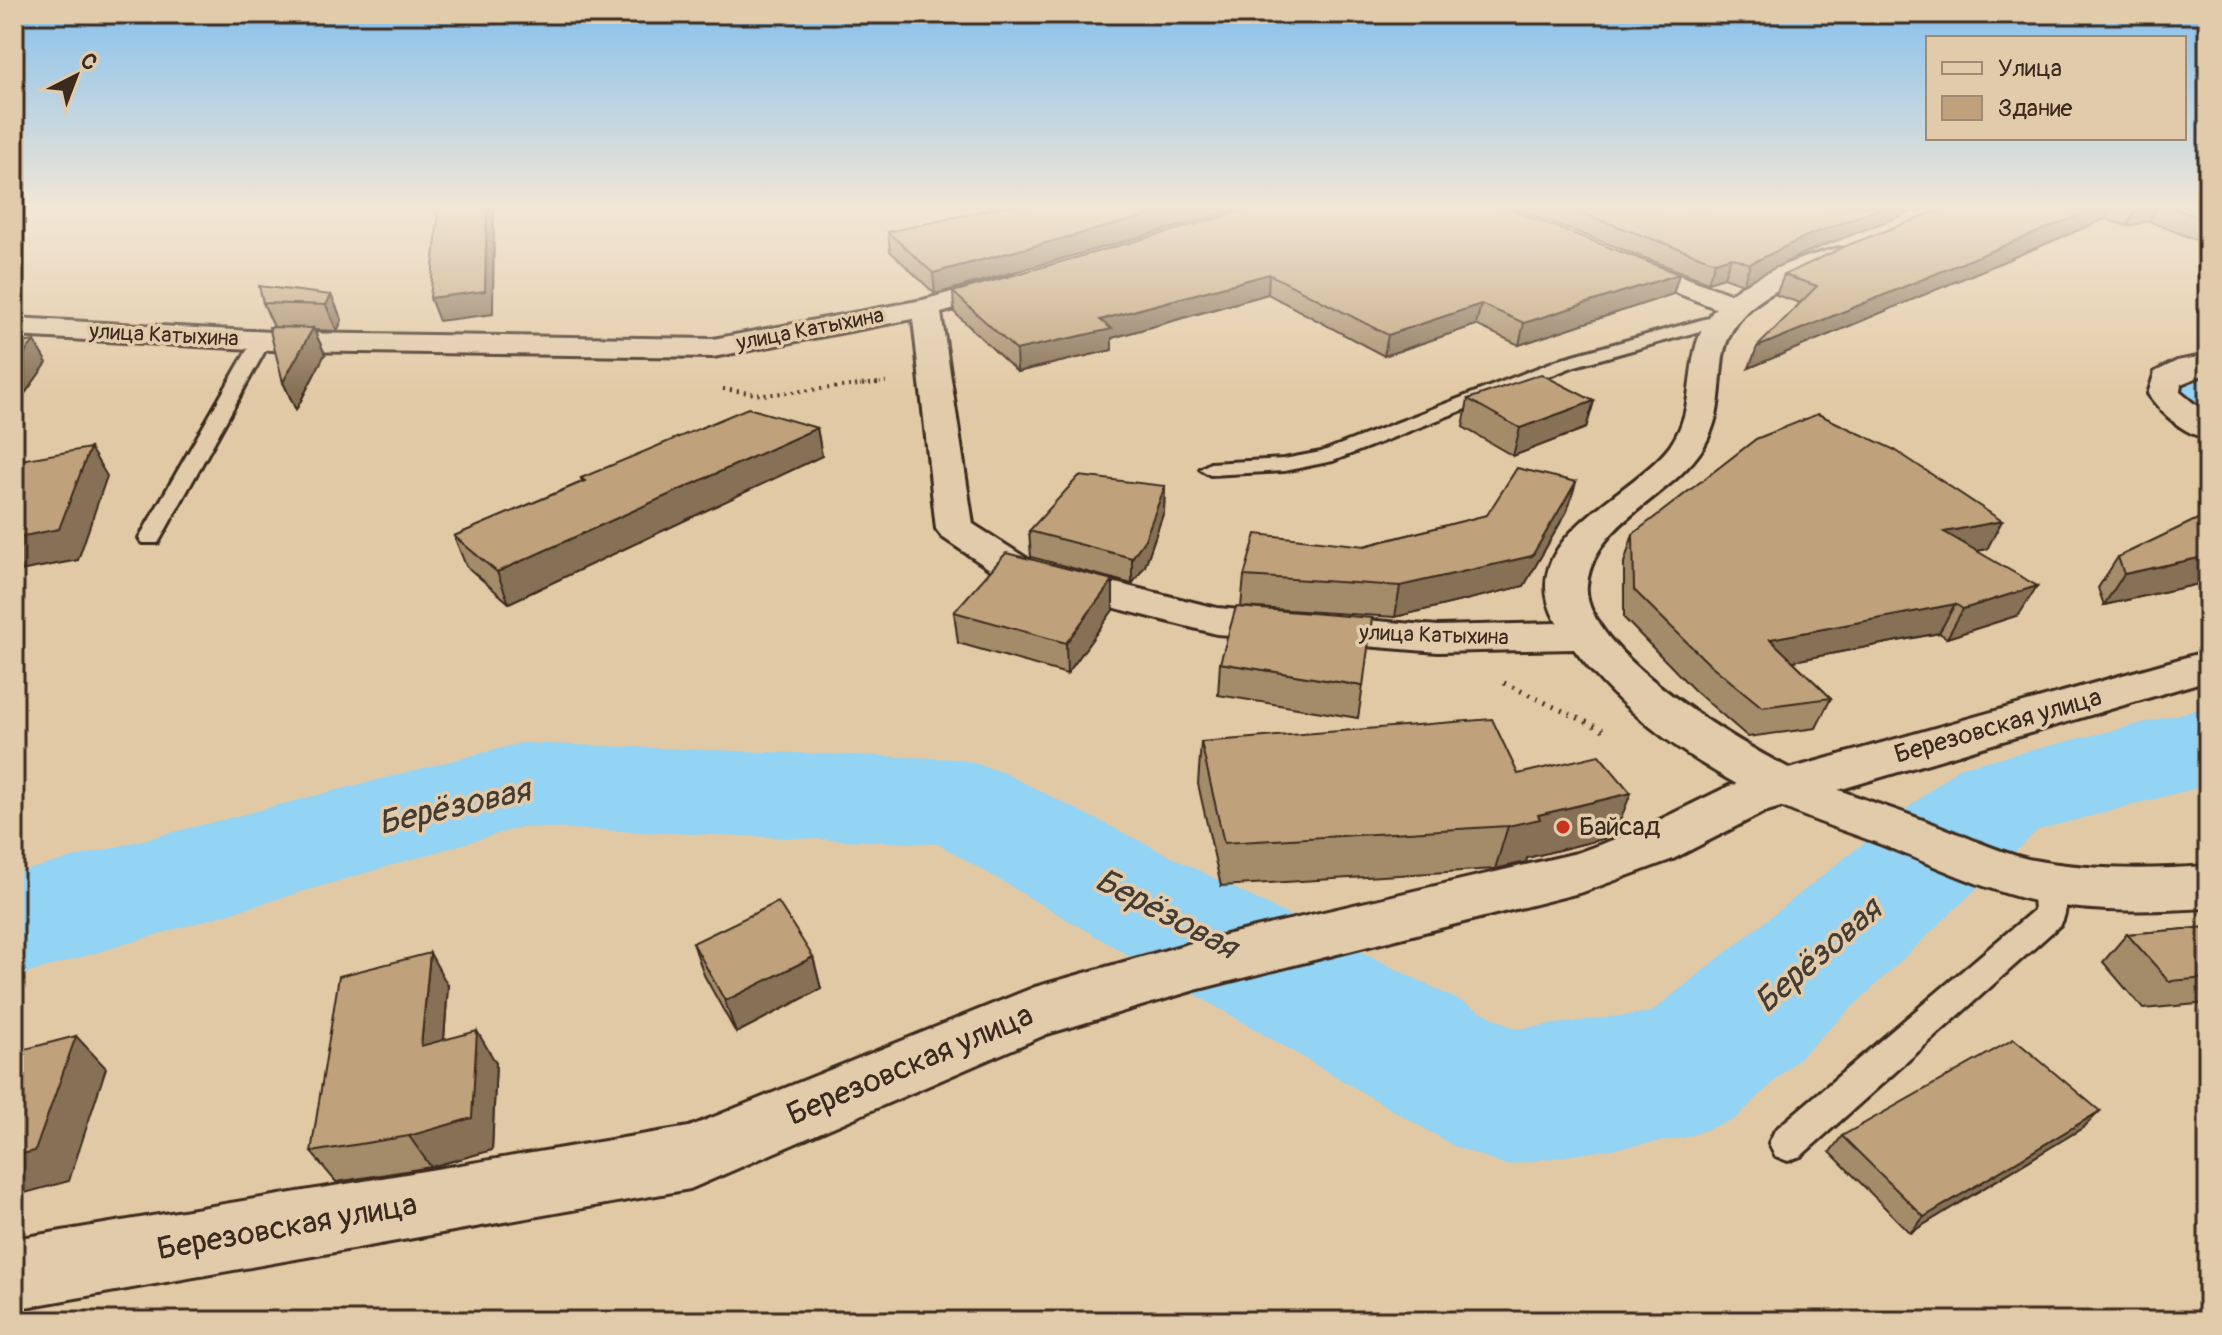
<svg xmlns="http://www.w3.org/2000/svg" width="2222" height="1335" font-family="Pangolin,sans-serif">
<rect width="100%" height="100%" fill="#e2c9a5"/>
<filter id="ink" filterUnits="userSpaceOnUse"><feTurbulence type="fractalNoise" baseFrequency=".0125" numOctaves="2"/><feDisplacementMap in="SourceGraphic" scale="16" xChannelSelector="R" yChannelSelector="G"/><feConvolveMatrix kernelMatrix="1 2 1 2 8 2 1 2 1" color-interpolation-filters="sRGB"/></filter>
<g filter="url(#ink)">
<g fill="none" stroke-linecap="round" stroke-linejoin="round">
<g fill="#93d3f4" fill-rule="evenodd">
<polygon points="2208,373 2208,428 2172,416 2161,400 2172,384"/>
<polygon points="2208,707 2208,785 2038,830 1735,1119 1684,1138 1506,1165 1454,1146 938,844 521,827 14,977 14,873 521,743 960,759 1002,772 1516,1029 1651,1012 1958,768"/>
</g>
<defs>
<g id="service">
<polygon points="1719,315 1728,320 1725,324 1575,366 1333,461 1284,471 1210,475 1200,469 1210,463 1284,459 1321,452 1563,358"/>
<polygon points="262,335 271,340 161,538 158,543 142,543 139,538 253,340"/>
<path d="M2048,872L2059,875C2067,889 2069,910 2061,924L1801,1156L1788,1161L1775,1156L1769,1143L1775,1130L2034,910L2032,884L2037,875Z"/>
</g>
<g id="minor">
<polygon points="1620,253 1743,299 1747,305 1743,311 1733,314 1723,311 1611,267 1607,261 1611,255"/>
<path d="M2208,355V373L2181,384L2180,392L2208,415V439C2183,433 2163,415 2148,394L2155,372L2177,361Z"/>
<polygon points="2208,651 2208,680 1764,812 1673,859 1583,892 1195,990 1047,1034 690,1189 14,1309 14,1239 689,1127 1035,987 1195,942 1577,853 1637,831 1729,786"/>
</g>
<path id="tertiary" d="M1839,248L1848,250L1852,256L1848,262C1796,282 1727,298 1722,365C1719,395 1720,419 1704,446C1672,499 1594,520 1587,585C1579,651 1754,753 1807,777C1847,795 1890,807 1931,823C1963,835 1995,851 2028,859C2087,871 2148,870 2208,866V908C2155,911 2102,913 2050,904C1995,895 1946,870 1895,850C1854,833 1810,821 1770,801C1697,766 1623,715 1574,649L1438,652L1217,634L1006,580L942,537L936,529L913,319L713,357L290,351L14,336V318L290,333L713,339L923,300L1010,276L1020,278L1024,284L1020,290L941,313L973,524L1034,563L1217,608L1438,626L1557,623C1509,539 1631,498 1670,446C1701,403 1679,352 1715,309C1742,276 1799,258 1839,248Z"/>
</defs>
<use href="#service" stroke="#3b2a1e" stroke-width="6"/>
<use href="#minor" stroke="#3b2a1e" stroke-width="6"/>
<use href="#tertiary" stroke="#3b2a1e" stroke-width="6"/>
<polyline stroke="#3b2a1e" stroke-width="3" stroke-dasharray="1 4" stroke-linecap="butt" points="860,385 888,382"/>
<polyline stroke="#3b2a1e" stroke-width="4" stroke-dasharray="2 5" stroke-linecap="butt" points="723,389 763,395 879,383"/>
<polyline stroke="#3b2a1e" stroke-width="5" stroke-dasharray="2 7" stroke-linecap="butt" points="1504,683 1603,730"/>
<use href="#service" fill="#e1cbab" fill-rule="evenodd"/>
<use href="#minor" fill="#e1cbab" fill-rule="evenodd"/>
<use href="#tertiary" fill="#e1cbab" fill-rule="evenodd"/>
</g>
<g fill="#a48b6b" stroke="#3b2a1e" stroke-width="2">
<polygon points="987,206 1251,206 935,294 890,251 888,232 987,210"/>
<polygon points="1261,206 1679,274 1673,294 1519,345 1476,325 1384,356 1268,294 1112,338 1112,350 1017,372 954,312 953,292"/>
<polygon points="1509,206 1701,206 1704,207 1707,206 1929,206 1920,208 1802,254 1743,284 1724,277 1708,282"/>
<polygon points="1950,206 2208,206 2208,245 2149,221 2127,226 2105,219 1749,368 1800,303 1776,295 1784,275"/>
<polygon points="331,295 342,320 337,331 314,330 325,354 296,410 283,382 274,327 263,303"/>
<polygon points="1468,399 1594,401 1586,428 1513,456 1463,427"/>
<polygon points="817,428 822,456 509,603 466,566 454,536 582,482 581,478"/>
<polygon points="1576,482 1567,511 1524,586 1395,617 1241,607 1244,576 1487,515"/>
<polygon points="1165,486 1164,511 1145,566 1132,584 1031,557 1029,531"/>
<polygon points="2208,514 2208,582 2104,605 2098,588 2118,557"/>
<polygon points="1633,534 1987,549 1976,551 2019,615 1947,638 1939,633 1793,661 1831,698 1816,728 1748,737 1695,691 1624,618 1624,563"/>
<polygon points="1113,580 1113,610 1067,674 958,643 954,612"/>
<polygon points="1220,663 1363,686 1358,718 1218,695"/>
<polygon points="1201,742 1518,774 1614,836 1527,858 1526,862 1495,869 1221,886 1198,784"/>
<polygon points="2208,927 2208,1003 2143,1009 2103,962 2127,934"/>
<polygon points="693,943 813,957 821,989 736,1033 704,975"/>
<polygon points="448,986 444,1040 496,1063 492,1150 431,1167 336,1182 311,1152"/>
<polygon points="2100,1111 2084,1127 1910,1233 1830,1152 1842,1136"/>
</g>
<g fill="#867157" stroke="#3b2a1e" stroke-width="2">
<polygon points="487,206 494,206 493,314 439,321 430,298"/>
<polygon points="1184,206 1251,206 935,294 933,273"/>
<polygon points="1886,206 1929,206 1920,208 1802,254 1743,284 1750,264 1809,235"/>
<polygon points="2101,206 2112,206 2105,219 1749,368 1757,347"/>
<polygon points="2146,206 2158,206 2149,221 2127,226 2137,207"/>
<polygon points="1731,257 1724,277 1708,282 1715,262"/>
<polygon points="1269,274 1268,294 1112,338 1112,350 1017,372 1016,350 1100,320"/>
<polygon points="1679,274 1673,294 1519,345 1524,323"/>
<polygon points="331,295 342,320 337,331 326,305"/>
<polygon points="1481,304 1476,325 1384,356 1388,335"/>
<polygon points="313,328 325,354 296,410 283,382"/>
<polygon points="34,341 47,363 14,409 14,367"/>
<polygon points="1594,401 1586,428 1513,456 1520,428"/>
<polygon points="817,428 822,456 509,603 497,572"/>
<polygon points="90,448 107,476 78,560 14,572 14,538"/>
<polygon points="1576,482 1567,511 1524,586 1395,617 1400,586"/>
<polygon points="1165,486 1164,511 1145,566 1132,584 1132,558"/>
<polygon points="2002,521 1987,549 1929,560 1944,532"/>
<polygon points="2208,556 2208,582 2104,605 2124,574"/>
<polygon points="1113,580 1113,610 1067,674 1066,643"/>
<polygon points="2037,586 2019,615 1947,638 1963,609"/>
<polygon points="1955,604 1939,633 1757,668 1770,639"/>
<polygon points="1631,793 1614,836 1527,858 1526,862 1495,869 1508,826 1538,815"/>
<polygon points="430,953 448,986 441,1078 421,1046"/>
<polygon points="813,957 821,989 736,1033 725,1001"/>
<polygon points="477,1031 496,1063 492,1150 431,1167 409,1136"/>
<polygon points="76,1036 106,1068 69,1181 14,1196 14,1156"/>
<polygon points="2100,1111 2084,1127 1910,1233 1924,1217"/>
</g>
<g fill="#bfa27c" stroke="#3b2a1e" stroke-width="2">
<polygon points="434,206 487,206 485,291 430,298 438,219"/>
<polygon points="1007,206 1184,206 933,273 888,232"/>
<polygon points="1261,206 1501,206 1679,274 1524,323 1481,304 1388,335 1269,274 1100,320 1112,329 1016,350 953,292"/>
<polygon points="1562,206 1704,207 1707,206 1886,206 1809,235 1750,264 1731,257 1715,262"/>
<polygon points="1950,206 2101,206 1757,347 1817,286 1784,275 1848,245"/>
<polygon points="2167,206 2208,206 2208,221"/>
<polygon points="259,286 331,295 326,305 263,303"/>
<polygon points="269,327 313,328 283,382"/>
<polygon points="34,341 14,367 14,344"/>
<polygon points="1541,374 1594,401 1520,428 1468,399"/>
<polygon points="748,408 817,428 497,572 454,536 585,481 581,478"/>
<polygon points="1818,414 1895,450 2002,521 1944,532 2037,586 1963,609 1955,604 1770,639 1831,698 1762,707 1707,662 1634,590 1633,534 1756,439"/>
<polygon points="90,448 59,529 14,538 14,461"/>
<polygon points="1517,468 1576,482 1532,556 1400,586 1244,576 1256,534 1365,546 1487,515"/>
<polygon points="1079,476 1165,486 1145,539 1132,558 1029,531"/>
<polygon points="2208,514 2208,556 2124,574 2118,557"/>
<polygon points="1006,553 1113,580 1066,643 954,612"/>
<polygon points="1236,607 1372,618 1363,686 1220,663"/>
<polygon points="1492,719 1518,774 1599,755 1631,793 1538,815 1540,819 1508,826 1224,843 1201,742"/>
<polygon points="778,902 813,957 725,1001 693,943"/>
<polygon points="2208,927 2208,978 2169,981 2127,934"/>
<polygon points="430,953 421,1046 477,1031 472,1118 409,1136 311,1152 339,976"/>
<polygon points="76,1036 35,1151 14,1156 14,1052"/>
<polygon points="2014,1039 2100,1111 1924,1217 1842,1136"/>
</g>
</g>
<linearGradient id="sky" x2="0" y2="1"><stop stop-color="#86c0ed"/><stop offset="0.53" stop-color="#f2e7d6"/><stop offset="1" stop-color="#f2e7d6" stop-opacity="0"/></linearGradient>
<rect width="2222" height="392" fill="url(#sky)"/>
<circle fill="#c8321e" stroke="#e1cbab" stroke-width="3" cx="1563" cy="827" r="8"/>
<g text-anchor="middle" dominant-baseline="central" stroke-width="7" stroke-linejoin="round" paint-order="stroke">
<g font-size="22" fill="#3b2a1e" stroke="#e1cbab">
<text transform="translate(810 329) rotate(-11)">улица Катыхина</text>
<text transform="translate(164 335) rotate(3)">улица Катыхина</text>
<text transform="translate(1434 635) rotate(2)">улица Катыхина</text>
</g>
<g font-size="26" fill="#3b2a1e" stroke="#e1cbab">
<text transform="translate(1998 726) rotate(-16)">Березовская улица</text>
</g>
<g font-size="26" fill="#3b2a1e" stroke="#e1cbab" text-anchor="start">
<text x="1579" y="827">Байсад</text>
</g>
<g font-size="32" fill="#3b2a1e" stroke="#e1cbab">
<text transform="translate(910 1065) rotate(-23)">Березовская улица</text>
<text transform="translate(287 1227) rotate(-10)">Березовская улица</text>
</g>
<g font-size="34" font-style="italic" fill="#443b33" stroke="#e1cbab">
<text transform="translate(454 807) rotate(-13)">Берёзовая</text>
<text transform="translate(1166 914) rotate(28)">Берёзовая</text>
<text transform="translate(1818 956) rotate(-41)">Берёзовая</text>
</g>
</g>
<rect width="2222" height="1335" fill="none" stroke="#e1cbab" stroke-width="48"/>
<rect x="24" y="24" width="2174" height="1287" fill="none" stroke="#3b2a1e" stroke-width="3" filter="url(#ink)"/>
<rect x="1926" y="36" width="260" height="104" fill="#e1cbab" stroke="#9f8b73" stroke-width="2"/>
<rect x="1942" y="62" width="40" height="12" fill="#e1cbab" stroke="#9f8b73" stroke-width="2"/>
<text x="1998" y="76" font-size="24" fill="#3b2a1e">Улица</text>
<rect x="1942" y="96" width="40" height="24" fill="#bfa27c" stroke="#9f8b73" stroke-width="2"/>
<text x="1998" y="116" font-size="24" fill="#3b2a1e">Здание</text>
<g transform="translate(76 76) rotate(42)" stroke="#e1cbab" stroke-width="6" paint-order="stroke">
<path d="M0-6L14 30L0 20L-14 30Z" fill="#3b2a1e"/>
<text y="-12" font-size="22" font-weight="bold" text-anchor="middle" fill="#3b2a1e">С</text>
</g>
</svg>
